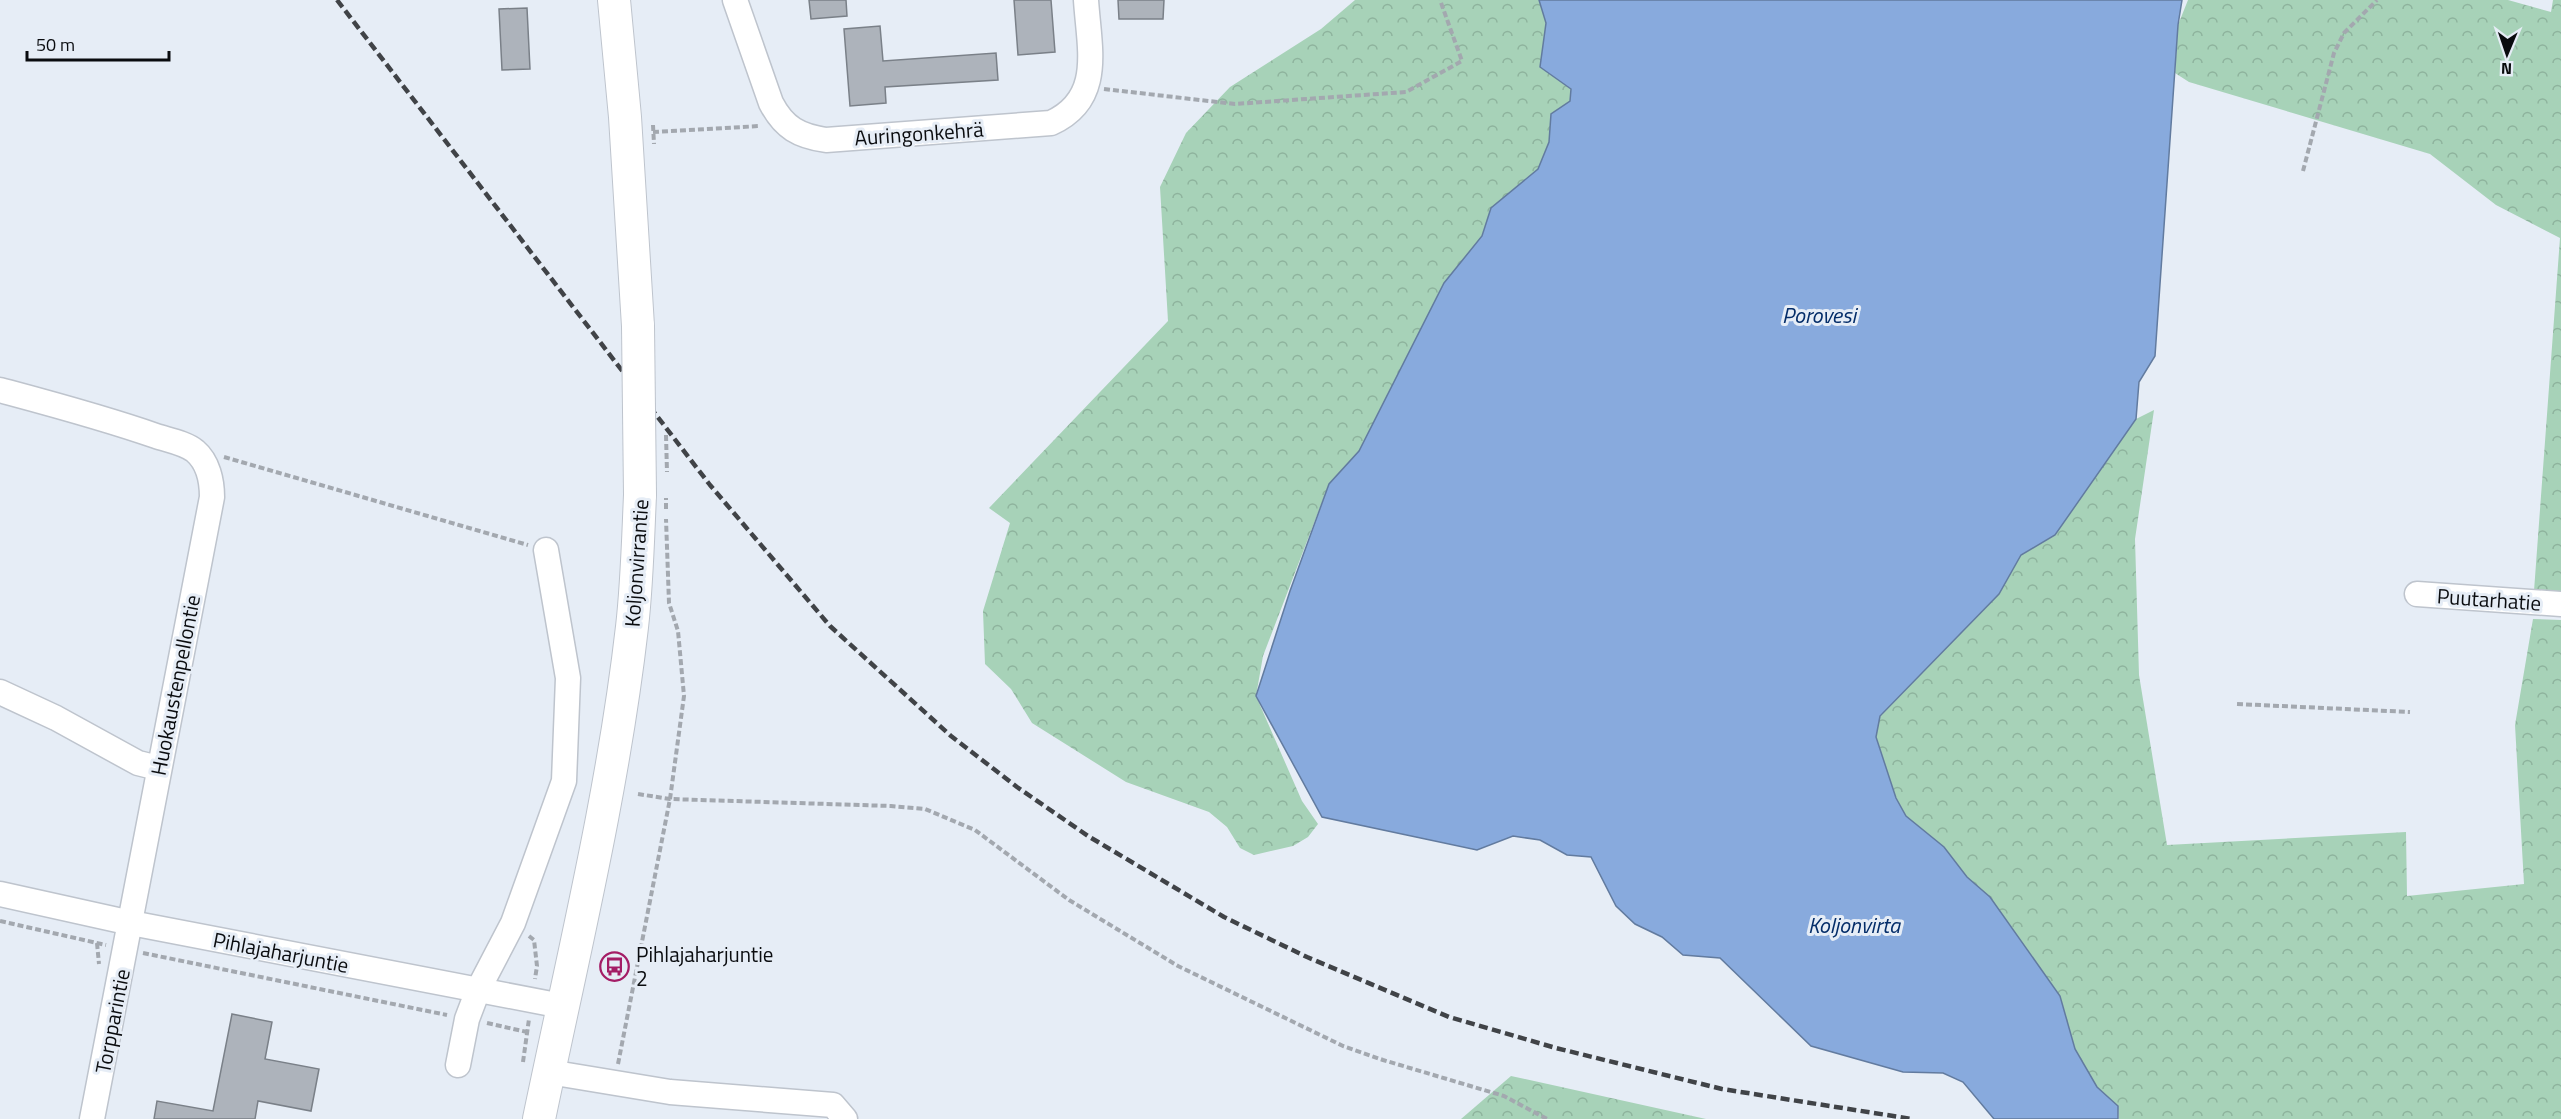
<svg xmlns="http://www.w3.org/2000/svg" width="2561" height="1119" font-family="'Titillium Web',sans-serif">
<defs>
<pattern id="forest-crowns" width="20" height="18" patternUnits="userSpaceOnUse" patternTransform="scale(1.5)"><rect width="20" height="18" fill="#a7d2b8"/><path d="M2 6a3 3 0 1 1 6 0M12 15a3 3 0 1 1 6 0" fill="none" stroke="#8eb39d"/></pattern>
</defs>
<rect width="100%" height="100%" fill="#e6edf6"/>
<g fill="url(#forest-crowns)">
<polygon points="1355,0 1539,0 1546,23 1540,67 1571,89 1570,101 1551,114 1549,142 1538,169 1491,208 1482,236 1444,283 1359,451 1329,484 1263,656 1256,696 1302,801 1318,824 1308,837 1293,846 1254,855 1240,848 1227,827 1209,812 1126,782 1032,723 1011,689 985,664 983,611 1010,523 989,508 1168,321 1160,187 1186,133 1230,87 1321,29"/>
<polygon points="2188,0 2508,0 2551,12 2553,0 2561,0 2561,593 2534,591 2560,238 2496,205 2430,154 2189,82 2175,73 2178,25"/>
<polygon points="2154,410 2135,539 2139,675 2167,845 2406,832 2407,896 2524,884 2515,725 2533,619 2561,620 2561,1119 2119,1119 2118,1106 2097,1087 2075,1049 2060,996 1990,897 1967,877 1944,847 1906,816 1896,798 1876,737 1880,716 1999,594 2021,555 2055,534 2136,419"/>
<polygon points="1511,1076 1706,1119 1461,1119"/>
</g>
<polygon fill="#8ad" stroke="#627b9f" stroke-width="1.5" points="1539,0 2182,0 2178,25 2155,356 2139,382 2136,419 2055,535 2021,555 1999,594 1880,716 1876,737 1896,798 1906,816 1944,847 1967,877 1990,897 2060,996 2075,1049 2097,1087 2118,1106 2118,1119 1994,1119 1963,1082 1943,1073 1903,1072 1811,1046 1720,958 1683,955 1662,937 1635,924 1616,906 1591,857 1567,855 1540,840 1513,836 1477,850 1322,817 1256,696 1290,591 1329,484 1359,451 1444,283 1482,236 1491,208 1538,169 1549,142 1551,114 1570,101 1571,89 1540,67 1546,23"/>
<g fill="#adb3bb" stroke="#7a8088" stroke-width="1.5">
<polygon points="809,0 846,0 847,16 811,19"/>
<polygon points="1014,0 1051,0 1055,52 1018,55"/>
<polygon points="1118,0 1164,0 1163,19 1119,19"/>
<polygon points="527,8 530,69 502,70 499,9"/>
<polygon points="880,26 883,61 996,53 998,80 885,87 886,103 850,106 844,29"/>
<polygon points="232,1014 272,1022 265,1059 319,1069 311,1111 258,1101 255,1119 154,1119 157,1101 213,1111"/>
</g>
<g fill="none" stroke-linecap="round" stroke-linejoin="round">
<defs>
<g id="minor">
<path d="M735,0L771,103C784,128 799,136 826,140L1051,123C1104,99 1089,48 1086,0"/>
<path d="M0,390C52,404 105,418 156,436C168,440 185,443 195,451C208,462 212,481 212,497L92,1119"/>
<polyline points="2417,594 2561,604"/>
<polyline points="0,692 56,718 138,763 158,768"/>
<polyline points="0,894 131,923 562,1006"/>
<polyline points="458,1065 467,1019 478,990 513,923 564,781 568,678 546,550"/>
<polyline points="549,1072 670,1092 833,1105 845,1119"/>
</g>
<g id="major">
<polyline points="614,0 625,117 638,326"/>
<path d="M539,1119C573,955 613,793 632,627C637,584 638,539 640,495"/>
</g>
</defs>
<use href="#minor" stroke="#bec4cd" stroke-width="27"/>
<use href="#major" stroke="#bec4cd" stroke-width="34"/>
<g stroke="#a3a8af" stroke-width="4" stroke-dasharray="6 3" stroke-linecap="butt">
<polyline points="1104,89 1235,104 1406,92 1462,61 1440,0"/>
<polyline points="653,125 654,144"/>
<polyline points="653,132 760,126"/>
<polyline points="2303,171 2334,53 2344,33 2377,0"/>
<polyline points="224,457 528,545"/>
<polyline points="2237,704 2410,712"/>
<polyline points="638,794 670,799 891,806 925,809 975,830 1069,900 1178,966 1343,1046 1383,1060 1504,1096 1547,1119"/>
<polyline points="0,921 106,945"/>
<polyline points="529,936 534,940 537,966 535,979"/>
<polyline points="97,943 99,964"/>
<polyline points="143,953 447,1015"/>
<polyline points="487,1023 527,1032"/>
<polyline points="523,1062 529,1019"/>
<polyline points="618,1064 670,799 684,696 678,631 669,603 666,519"/>
</g>
<use href="#minor" stroke="#fff" stroke-width="24"/>
<use href="#major" stroke="#fff" stroke-width="32"/>
<polyline stroke="#404347" stroke-width="4.5" stroke-dasharray="9 4.5" stroke-linecap="butt" points="337,0 710,485 830,626 951,736 1017,787 1088,836 1224,917 1307,957 1449,1017 1556,1048 1722,1089 1912,1119"/>
<defs>
<polyline id="major-bridge" points="638,326 640,495"/>
</defs>
<use href="#major-bridge" stroke="#bec4cd" stroke-width="34" stroke-linecap="butt"/>
<g stroke="#a3a8af" stroke-width="4" stroke-dasharray="6 3" stroke-linecap="butt">
<polyline points="666,435 667,472"/>
<polyline points="666,509 666,498"/>
</g>
<use href="#major-bridge" stroke="#fff" stroke-width="32"/>
</g>
<defs>
<symbol id="bus-ring" viewBox="-11 -11 22 22"><circle r="9.5" fill="#e6edf6" stroke="#a41d66" stroke-width="1.5"/><path d="M-5-6H5V4H4V6H2V4H-2V6H-4V4H-5ZM-3.5-4V0h7V-4ZM-3.5 1.2v1.5H-2V1.2ZM2 1.2v1.5H3.5V1.2Z" fill="#a41d66"/></symbol>
</defs>
<g fill-rule="evenodd">
<use href="#bus-ring" x="598" y="950" width="33" height="33"/>
</g>
<g text-anchor="middle" dominant-baseline="central" stroke-width="6" stroke-linejoin="round" paint-order="stroke">
<g font-size="21" fill="#0a0c0f" stroke="#e6edf6">
<text transform="translate(919 133) rotate(-4)">Auringonkehrä</text>
<text transform="translate(636 563) rotate(-86)">Koljonvirrantie</text>
<text transform="translate(2489 599) rotate(4)">Puutarhatie</text>
<text transform="translate(175 685) rotate(-79)">Huokaustenpellontie</text>
<text transform="translate(281 952) rotate(11)">Pihlajaharjuntie</text>
<text transform="translate(112 1021) rotate(-79)">Torpparintie</text>
</g>
<g font-size="21" fill="#0a0c0f" stroke="#e6edf6" text-anchor="start">
<text x="636" y="954">Pihlajaharjuntie<tspan x="636" dy="24">2</tspan></text>
</g>
<g font-size="22" font-style="italic" fill="#042d69" stroke="#e6edf6">
<text x="1819" y="315">Porovesi</text>
<text x="1854" y="925">Koljonvirta</text>
</g>
</g>
<g transform="translate(2507 54) rotate(182)" stroke="#e6edf6" stroke-width="4.5" paint-order="stroke">
<path d="M0-4.5L10 22L0 15L-10 22Z" fill="#0a0c0f"/>
<text y="-9" font-size="16" font-weight="bold" text-anchor="middle" fill="#0a0c0f">N</text>
</g>
<path d="M27 51v9h142v-9" fill="none" stroke="#0a0c0f" stroke-width="3"/>
<text x="36" y="51" font-size="18" fill="#0a0c0f" stroke="#e6edf6" stroke-width="4.5" paint-order="stroke">50 m</text>
</svg>
